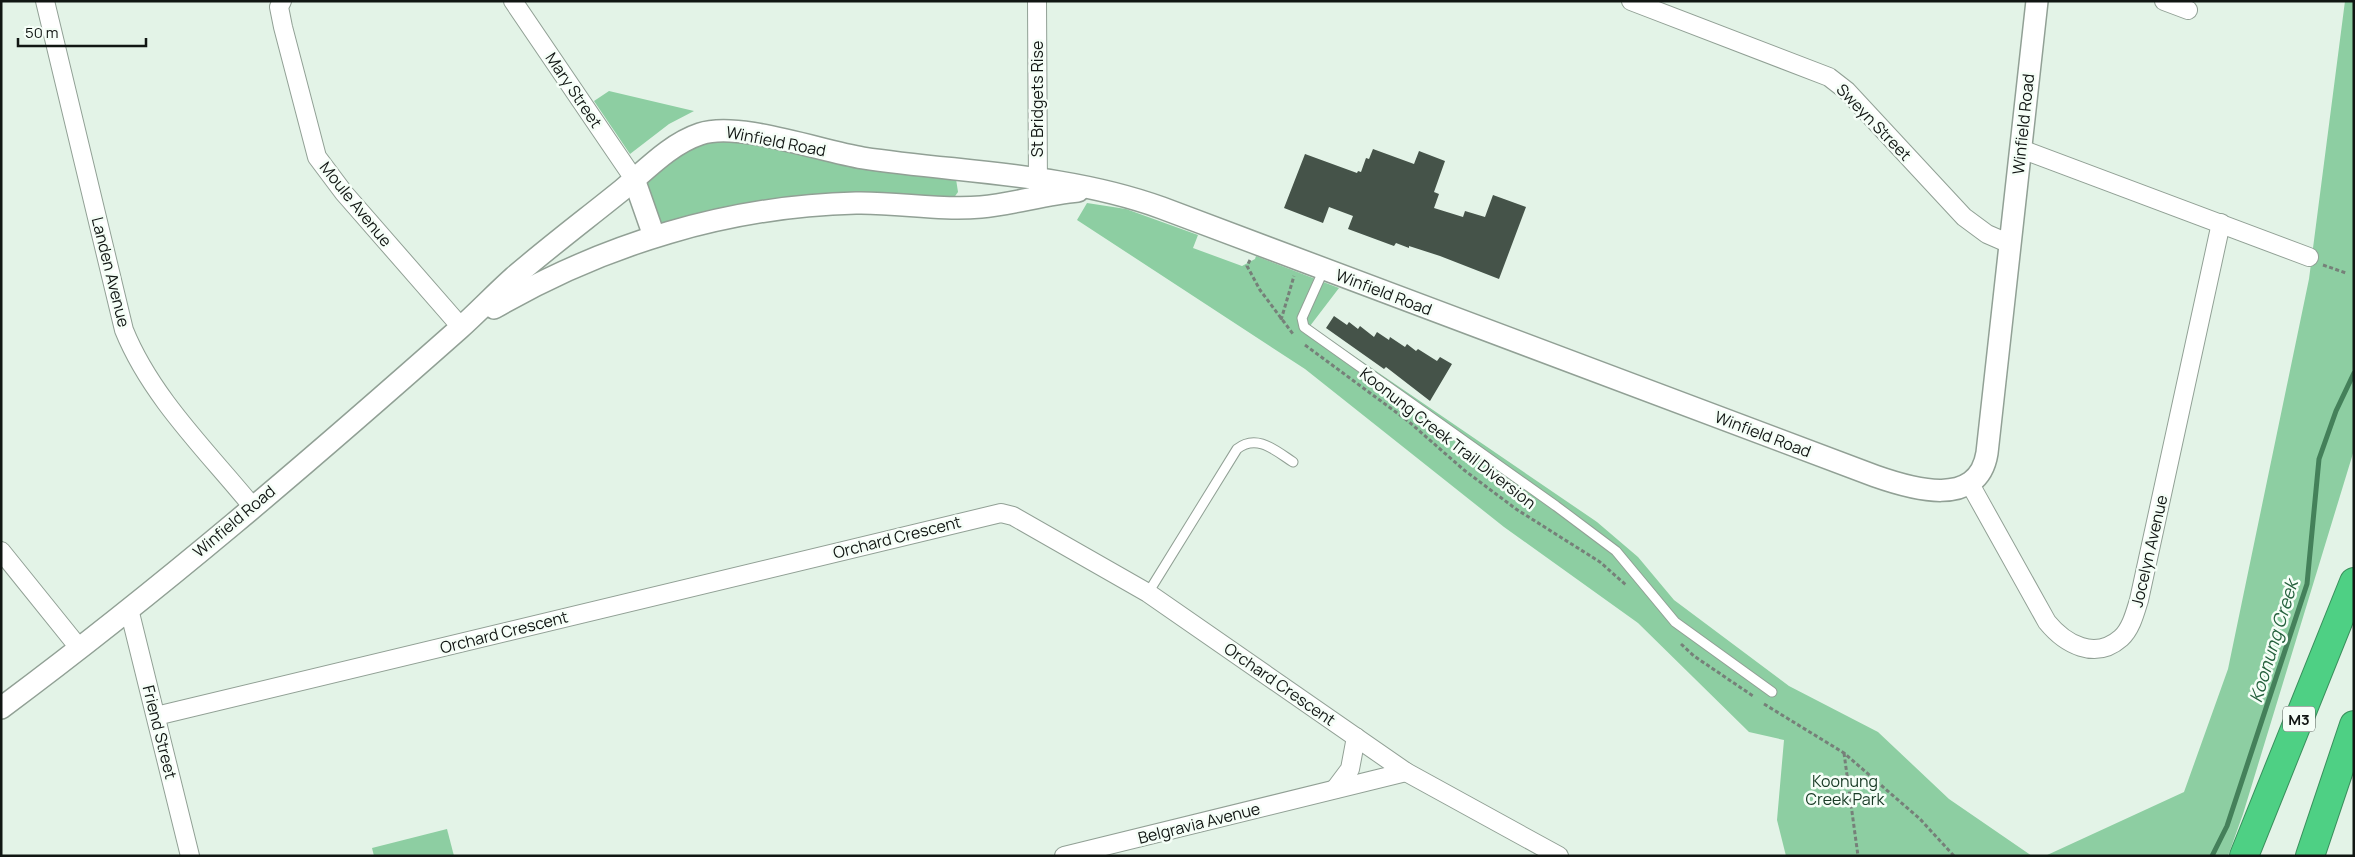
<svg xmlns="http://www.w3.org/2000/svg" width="2355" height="857" font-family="Manrope,sans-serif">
<rect width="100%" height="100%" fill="#e3f3e7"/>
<g fill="#8dcea2">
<polygon points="2345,1 2354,1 2354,450 2243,814 2228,856 2045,856 2184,792 2228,669 2309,279"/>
<polygon points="609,91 694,111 669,124 630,154 594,101"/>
<polygon points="718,136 956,179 958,192 953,199 665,226 660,224 646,182 671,157"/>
<polygon points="1087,203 1126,209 1198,235 1193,248 1242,266 1255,259 1256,256 1339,288 1310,326 1597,522 1638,557 1674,600 1789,686 1878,732 1949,799 2032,856 1786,856 1777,820 1784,740 1749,732 1638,623 1504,527 1305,369 1077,220"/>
<polygon points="447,829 454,856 374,856 372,848"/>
</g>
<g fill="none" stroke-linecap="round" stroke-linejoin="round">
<polyline stroke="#44805a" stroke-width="5" points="2212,856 2227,826 2307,584 2319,459 2336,411 2354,373"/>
</g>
<g fill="#455349">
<polygon points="1373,149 1414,164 1419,151 1445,161 1434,192 1439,194 1434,208 1463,217 1465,211 1485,217 1493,195 1526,207 1499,279 1440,256 1409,246 1409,248 1396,243 1394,246 1348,229 1353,216 1329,207 1323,223 1284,208 1305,154 1357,173 1358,171 1361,172 1366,158 1369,159"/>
<polygon points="1334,316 1347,325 1349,322 1358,329 1360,326 1374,337 1377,332 1389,340 1390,337 1405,347 1407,344 1416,351 1418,349 1437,361 1440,357 1452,364 1430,401 1386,367 1384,369 1326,328"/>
</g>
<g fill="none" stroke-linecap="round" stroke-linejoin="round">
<defs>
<g id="service">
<polyline points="1324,269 1302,318 1304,327 1556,506 1616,551 1675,622 1772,692"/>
<path d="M1148,593L1237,449C1257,433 1276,451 1293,462"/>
</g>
<g id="minor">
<path d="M45,1L124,330C151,397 207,451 252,506"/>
<polyline points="282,1 279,7 283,27 317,157 344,193 461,327"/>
<polyline points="513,1 634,179"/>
<polyline points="1037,1 1038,191"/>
<polyline points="1631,1 1829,77 1847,91 1964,217 1987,234 2010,244"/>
<polyline points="2164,1 2188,10"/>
<polyline points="2021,149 2309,257"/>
<path d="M1970,484L2047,622C2065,644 2095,661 2121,638C2131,629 2135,613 2139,600L2221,223"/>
<polyline points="1,551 80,649"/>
<polyline points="129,609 190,856"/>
<polyline points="156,716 1001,513 1013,516 1148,593 1406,772 1559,856"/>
<polyline points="1335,789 1350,769 1356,737"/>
<polyline points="1064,856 1406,772"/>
</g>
<g id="tertiary">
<polyline points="634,179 654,236"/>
<path d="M494,308C604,244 729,206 856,203C898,202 939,211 981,207C1013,204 1045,194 1078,191"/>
<path d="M1,708C160,590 311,460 459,329C478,312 495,294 514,277C549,247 586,219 622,190C646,170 670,144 700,134C738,121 820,151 863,158C963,173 1065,173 1162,208L1875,476C1912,489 1978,509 1987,453L2037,1"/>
</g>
<g id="motorway">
<polyline points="2244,856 2354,582"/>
<polyline points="2310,856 2354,725"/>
</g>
</defs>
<use href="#service" stroke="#91a095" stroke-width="11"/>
<use href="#minor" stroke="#91a095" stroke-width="20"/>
<use href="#tertiary" stroke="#91a095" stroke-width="24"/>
<use href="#motorway" stroke="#398f5c" stroke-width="30"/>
<g stroke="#768079" stroke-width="3" stroke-dasharray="4 2.5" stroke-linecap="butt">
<polyline points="1250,260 1247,266 1260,290 1293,334"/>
<polyline points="2323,265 2346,273"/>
<polyline points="1281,320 1294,276"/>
<polyline points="1305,345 1408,421 1464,470 1516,509 1600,562 1626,585"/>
<polyline points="1681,644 1694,656 1753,696"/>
<polyline points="1764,704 1844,753 1920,819 1954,856"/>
<polyline points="1844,753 1858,856"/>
</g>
<use href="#service" stroke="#fff" stroke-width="9"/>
<use href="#minor" stroke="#fff" stroke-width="18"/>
<use href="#tertiary" stroke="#fff" stroke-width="21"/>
<use href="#motorway" stroke="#4ed084" stroke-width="28"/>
</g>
<g text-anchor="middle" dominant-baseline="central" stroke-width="5" stroke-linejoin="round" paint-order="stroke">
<rect fill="#f5fef7" stroke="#555c57" stroke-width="1" x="2283" y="706.5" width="32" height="25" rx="4"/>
<g font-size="15" font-weight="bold" fill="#111613">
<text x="2299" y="719">M3</text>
</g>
<g font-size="16" fill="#111613" stroke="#f5fef7">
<text transform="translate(574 90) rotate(56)">Mary Street</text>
<text transform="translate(1037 99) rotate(-90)">St Bridgets Rise</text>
<text transform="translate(1874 122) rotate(46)">Sweyn Street</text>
<text transform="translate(2023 124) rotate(-84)">Winfield Road</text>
<text transform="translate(776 141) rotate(11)">Winfield Road</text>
<text transform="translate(356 204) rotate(51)">Moule Avenue</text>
<text transform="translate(111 272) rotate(76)">Landen Avenue</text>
<text transform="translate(1384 292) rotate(21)">Winfield Road</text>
<text transform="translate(1763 434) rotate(21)">Winfield Road</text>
<text transform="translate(1448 438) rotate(38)">Koonung Creek Trail Diversion</text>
<text transform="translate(234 521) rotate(-40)">Winfield Road</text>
<text transform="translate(897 537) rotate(-14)">Orchard Crescent</text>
<text transform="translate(2149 551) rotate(-77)">Jocelyn Avenue</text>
<text transform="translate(504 632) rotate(-14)">Orchard Crescent</text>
<text transform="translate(1280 684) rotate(35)">Orchard Crescent</text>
<text transform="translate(160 732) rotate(76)">Friend Street</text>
<text transform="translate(1199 823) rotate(-14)">Belgravia Avenue</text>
</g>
<g font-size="16" fill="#183b25" stroke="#f5fef7">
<text x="1845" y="781">Koonung<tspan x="1845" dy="18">Creek Park</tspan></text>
</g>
<g font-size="18" font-style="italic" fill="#25613d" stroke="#f5fef7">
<text transform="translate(2273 641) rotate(-73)">Koonung Creek</text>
</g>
</g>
<rect width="2355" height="857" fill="none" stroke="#111613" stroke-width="5"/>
<path d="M18 38v8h128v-8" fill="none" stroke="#111613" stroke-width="2.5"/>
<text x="25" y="38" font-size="15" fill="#111613" stroke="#f5fef7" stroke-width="4" paint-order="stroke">50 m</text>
</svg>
